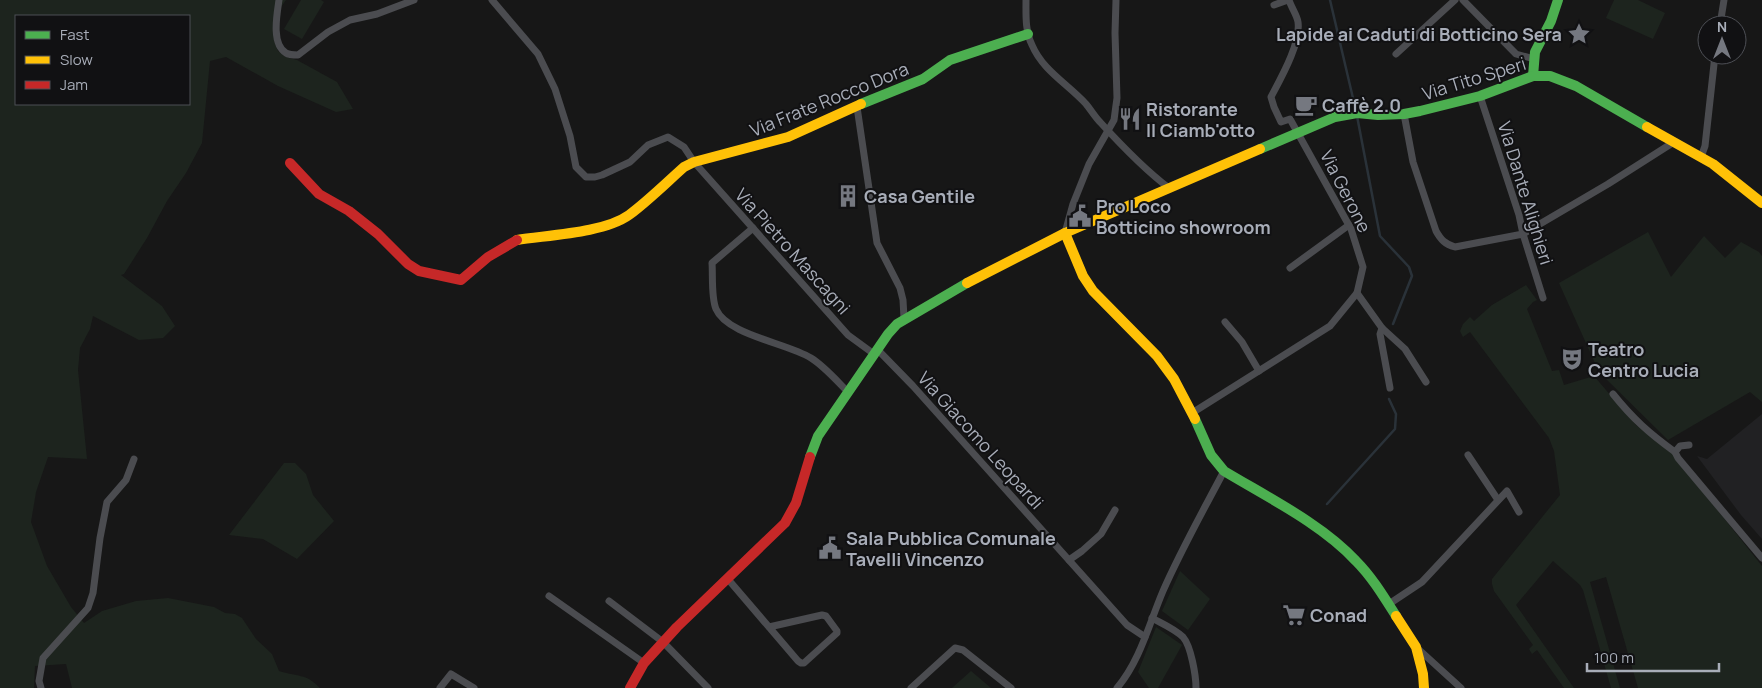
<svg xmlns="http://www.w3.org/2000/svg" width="1762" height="688" font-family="Manrope,sans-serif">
<rect width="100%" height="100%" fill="#171717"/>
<polygon fill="#212123" points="1762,414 1762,539 1741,515 1697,456 1707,459"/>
<g fill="#1d241e" fill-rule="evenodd">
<path d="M0,0H286L281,7L274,41L278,51L286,57L297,60L337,82L353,109L336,112L278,86L226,57L210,61L202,143L186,173L167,201L147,238L124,274L121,275L162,306L175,326L163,338L139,340L93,316L90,329L80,348L78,370L87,459L48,457L36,492L31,522L47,566L71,607L84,623L102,611L136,601L168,598L214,607L225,613L235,614L242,618L256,639L272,654L279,671C297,677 306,673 320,688H72L66,664L35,666L34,688H0ZM16,16H189V104H16Z"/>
<polygon points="301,0 321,0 324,2 302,39 284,29"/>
<polygon points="1614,0 1638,0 1665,13 1653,39 1606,18"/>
<polygon points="1648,232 1671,277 1704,236 1725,258 1741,242 1759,252 1762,256 1762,402 1750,392 1668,440 1599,372 1559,283"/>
<polygon points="1526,285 1537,300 1533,302 1527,309 1552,371 1559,370 1564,385 1594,376 1636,425 1673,454 1762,566 1762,688 1638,688 1606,577 1590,582 1620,688 1611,688 1583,590 1580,585 1553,561 1516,605 1574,688 1564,688 1537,650 1532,654 1529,649 1533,645 1494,591 1492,584 1492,579 1560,495 1554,451 1549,438 1470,332 1463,337 1460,331 1463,324 1470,317 1474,321 1492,305"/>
<polygon points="284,463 295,463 306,474 313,495 334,521 297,559 263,539 229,535"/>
<polygon points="1180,571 1210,599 1188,630 1162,611"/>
<polygon points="1156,627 1182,645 1158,688 1149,688 1138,672"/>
<polygon points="971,671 991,688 952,688"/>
</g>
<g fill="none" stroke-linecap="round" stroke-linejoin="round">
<g stroke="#2a3239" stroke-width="2.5">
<polyline points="1330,0 1356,111"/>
<polyline points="1357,116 1380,236 1409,267 1412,276 1393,324"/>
<polyline points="1327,504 1395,429 1396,414 1389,399"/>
</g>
<g stroke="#4b4c50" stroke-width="7">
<path d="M279,0C277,14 271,44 286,53C289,55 294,55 298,55L328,32L350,20L377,14L414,0"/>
<polyline points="492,0 538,54 555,89 570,136 576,167 586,177 595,177 602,175 630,162 648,145 668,137 684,147 694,162 848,335 874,354"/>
<path d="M1026,0C1026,15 1025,31 1032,45C1043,71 1068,84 1086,104C1091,110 1095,117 1100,122C1121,145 1145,170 1169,188"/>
<polyline points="1463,0 1516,54 1534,59"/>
<polyline points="1274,5 1288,0"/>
<polyline points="1720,25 1724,0"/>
<polyline points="1396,54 1455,0"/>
<polyline points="1480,96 1519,215 1523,234 1543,298"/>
<polyline points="857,107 877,243 900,288 903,300 904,318"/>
<path d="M1404,114L1413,162L1436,231C1441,240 1445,244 1455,247L1523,234L1608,184L1674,142"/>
<polyline points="1701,157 1705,146 1715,55"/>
<path d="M753,228L712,263C713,276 711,297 716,309C727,335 787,343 811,358C824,366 836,380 848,392"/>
<polyline points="1065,233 1073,204 1089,164 1114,120 1117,98 1115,33 1116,0"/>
<polyline points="1290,268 1349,225"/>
<polyline points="1357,293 1382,328 1405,349 1426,382"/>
<polyline points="1225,322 1242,342 1259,371"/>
<polyline points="1382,328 1380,334 1390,388"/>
<polyline points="877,349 913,386 1127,625 1145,637"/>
<path d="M1613,394C1633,419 1649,433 1675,452"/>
<path d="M1192,413L1330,326L1357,293L1363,267L1351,229L1290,119L1281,122L1274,107L1271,97C1281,78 1301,43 1298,22C1297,15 1291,7 1289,0"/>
<polyline points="1689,445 1680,446 1675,452 1678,458 1762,558"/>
<polyline points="1468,455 1498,500"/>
<polyline points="1069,560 1082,551 1101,534 1115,510"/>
<polyline points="727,578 798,661 801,663 804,663 837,633 837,631 826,616 822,615 769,627"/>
<polyline points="549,596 644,663"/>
<polyline points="609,601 663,642 708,688"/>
<polyline points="1389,604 1422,582 1507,491 1519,512"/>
<path d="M1152,618C1163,624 1175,629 1183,637C1191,646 1196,676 1196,688"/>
<polyline points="1416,647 1461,688"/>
<polyline points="41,688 39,681 43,658 88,608 93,593 100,538 107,502 126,480 134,459"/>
<polyline points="440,688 451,674 474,688"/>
<polyline points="911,688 955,648 963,650 1011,688"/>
<path d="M1117,688C1140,661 1149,624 1163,591C1181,550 1203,511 1224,471"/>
</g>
<g stroke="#4caf50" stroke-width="10">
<polyline points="1533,76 1535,52 1551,21 1558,0"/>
<polyline points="861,104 923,79 950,60 1028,34"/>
<polyline points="1260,149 1335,117 1357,113 1378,115 1404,114 1420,111 1480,96 1533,76 1550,76 1576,86 1647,127"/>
<path d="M1195,419L1211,455L1224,471C1267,497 1322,524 1356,561C1372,577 1384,597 1396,616"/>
<polyline points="810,457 818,436 888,334 897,324 967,283"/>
</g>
<g stroke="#ffc107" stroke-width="10">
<polyline points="1647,127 1713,164 1762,203"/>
<polyline points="1065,233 1083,276 1093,291 1157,356 1174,379 1195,419"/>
<path d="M517,240C548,235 604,233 629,215C648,201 666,183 684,167L694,162L788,137L861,104"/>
<polyline points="967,283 1065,233 1260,149"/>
<polyline points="1396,616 1416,647 1423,674 1424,688"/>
</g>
<g stroke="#c62828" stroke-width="10">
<polyline points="290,163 319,194 349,211 378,234 408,264 419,271 461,280 488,257 517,240"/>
<polyline points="630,688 644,663 677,627 785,523 796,503 810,457"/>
</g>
</g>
<defs>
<symbol id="sight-bare" viewBox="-9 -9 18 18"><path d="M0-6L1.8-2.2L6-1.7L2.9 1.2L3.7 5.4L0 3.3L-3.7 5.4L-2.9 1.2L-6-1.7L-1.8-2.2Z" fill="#757880" stroke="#111113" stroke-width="2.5" paint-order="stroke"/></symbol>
<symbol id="cafe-bare" viewBox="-9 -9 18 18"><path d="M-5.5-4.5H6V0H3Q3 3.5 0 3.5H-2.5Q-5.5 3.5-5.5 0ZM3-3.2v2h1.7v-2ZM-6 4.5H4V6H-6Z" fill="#757880" stroke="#111113" stroke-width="2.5" paint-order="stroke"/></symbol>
<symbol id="restaurant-bare" viewBox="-9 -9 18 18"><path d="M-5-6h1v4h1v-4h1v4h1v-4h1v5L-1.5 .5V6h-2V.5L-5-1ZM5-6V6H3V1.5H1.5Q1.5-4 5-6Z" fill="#757880" stroke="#111113" stroke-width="2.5" paint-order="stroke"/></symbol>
<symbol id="building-bare" viewBox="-9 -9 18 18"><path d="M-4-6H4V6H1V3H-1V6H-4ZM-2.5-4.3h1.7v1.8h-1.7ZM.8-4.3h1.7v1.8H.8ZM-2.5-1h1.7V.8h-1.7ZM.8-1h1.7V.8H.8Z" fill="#757880" stroke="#111113" stroke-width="2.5" paint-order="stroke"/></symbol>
<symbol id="civic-bare" viewBox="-9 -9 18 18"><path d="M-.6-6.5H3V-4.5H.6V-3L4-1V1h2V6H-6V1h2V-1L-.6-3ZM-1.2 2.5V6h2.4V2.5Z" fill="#757880" stroke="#111113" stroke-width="2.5" paint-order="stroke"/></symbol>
<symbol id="theatre-bare" viewBox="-9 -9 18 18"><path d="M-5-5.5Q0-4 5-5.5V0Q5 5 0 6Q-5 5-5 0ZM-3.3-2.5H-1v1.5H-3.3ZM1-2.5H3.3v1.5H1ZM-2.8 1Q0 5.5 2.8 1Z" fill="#757880" stroke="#111113" stroke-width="2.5" paint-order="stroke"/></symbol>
<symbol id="supermarket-bare" viewBox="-9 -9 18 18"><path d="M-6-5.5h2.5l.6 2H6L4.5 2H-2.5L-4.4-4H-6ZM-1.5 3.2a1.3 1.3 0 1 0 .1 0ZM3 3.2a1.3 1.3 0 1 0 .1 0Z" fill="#757880" stroke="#111113" stroke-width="2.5" paint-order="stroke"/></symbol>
</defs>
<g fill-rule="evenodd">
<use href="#sight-bare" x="1563" y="18" width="32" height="32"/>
<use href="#cafe-bare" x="1290" y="89" width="32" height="32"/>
<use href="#restaurant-bare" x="1114" y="103" width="32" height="32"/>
<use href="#building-bare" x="832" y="180" width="32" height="32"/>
<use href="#civic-bare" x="1064" y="200" width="32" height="32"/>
<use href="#theatre-bare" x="1556" y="343" width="32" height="32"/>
<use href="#civic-bare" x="814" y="532" width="32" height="32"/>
<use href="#supermarket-bare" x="1278" y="599" width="32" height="32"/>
</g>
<g text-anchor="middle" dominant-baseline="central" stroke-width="4" stroke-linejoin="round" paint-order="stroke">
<g font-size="18" font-weight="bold" fill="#a8adb8" stroke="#111113" text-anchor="start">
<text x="1562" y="34" text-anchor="end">Lapide ai Caduti di Botticino Sera</text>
<text x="1322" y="105">Caffè 2.0</text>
<text x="1146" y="109">Ristorante<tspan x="1146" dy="21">Il Ciamb'otto</tspan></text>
<text x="864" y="196">Casa Gentile</text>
<text x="1096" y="206">Pro Loco<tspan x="1096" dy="21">Botticino showroom</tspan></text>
<text x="1588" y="349">Teatro<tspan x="1588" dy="21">Centro Lucia</tspan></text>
<text x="846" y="538">Sala Pubblica Comunale<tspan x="846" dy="21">Tavelli Vincenzo</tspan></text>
<text x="1310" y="615">Conad</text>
</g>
<g font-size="18" fill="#a8adb8" stroke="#111113">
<text transform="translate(1474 78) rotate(-17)">Via Tito Speri</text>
<text transform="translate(829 99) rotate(-22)">Via Frate Rocco Dora</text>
<text transform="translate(1346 191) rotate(63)">Via Gerone</text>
<text transform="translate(1526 193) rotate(73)">Via Dante Alighieri</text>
<text transform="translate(793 251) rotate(48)">Via Pietro Mascagni</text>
<text transform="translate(981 440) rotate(48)">Via Giacomo Leopardi</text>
</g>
</g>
<rect x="15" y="15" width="175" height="90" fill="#111113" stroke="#4d4f55"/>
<rect x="25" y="31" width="25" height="8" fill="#4caf50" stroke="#4d4f55"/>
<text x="60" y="40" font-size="15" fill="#a8adb8">Fast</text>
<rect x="25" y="56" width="25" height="8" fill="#ffc107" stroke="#4d4f55"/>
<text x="60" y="65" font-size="15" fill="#a8adb8">Slow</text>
<rect x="25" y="81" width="25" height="8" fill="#c62828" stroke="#4d4f55"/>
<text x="60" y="90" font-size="15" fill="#a8adb8">Jam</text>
<g transform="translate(1722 40)"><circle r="24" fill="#111113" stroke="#4d4f55"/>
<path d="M0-4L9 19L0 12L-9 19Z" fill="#757880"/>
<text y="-8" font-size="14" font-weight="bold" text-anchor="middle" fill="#a8adb8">N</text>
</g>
<path d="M1587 663v8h132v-8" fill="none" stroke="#a8adb8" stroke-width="2.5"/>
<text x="1594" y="663" font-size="15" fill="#a8adb8" stroke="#111113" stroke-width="4" paint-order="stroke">100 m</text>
</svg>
